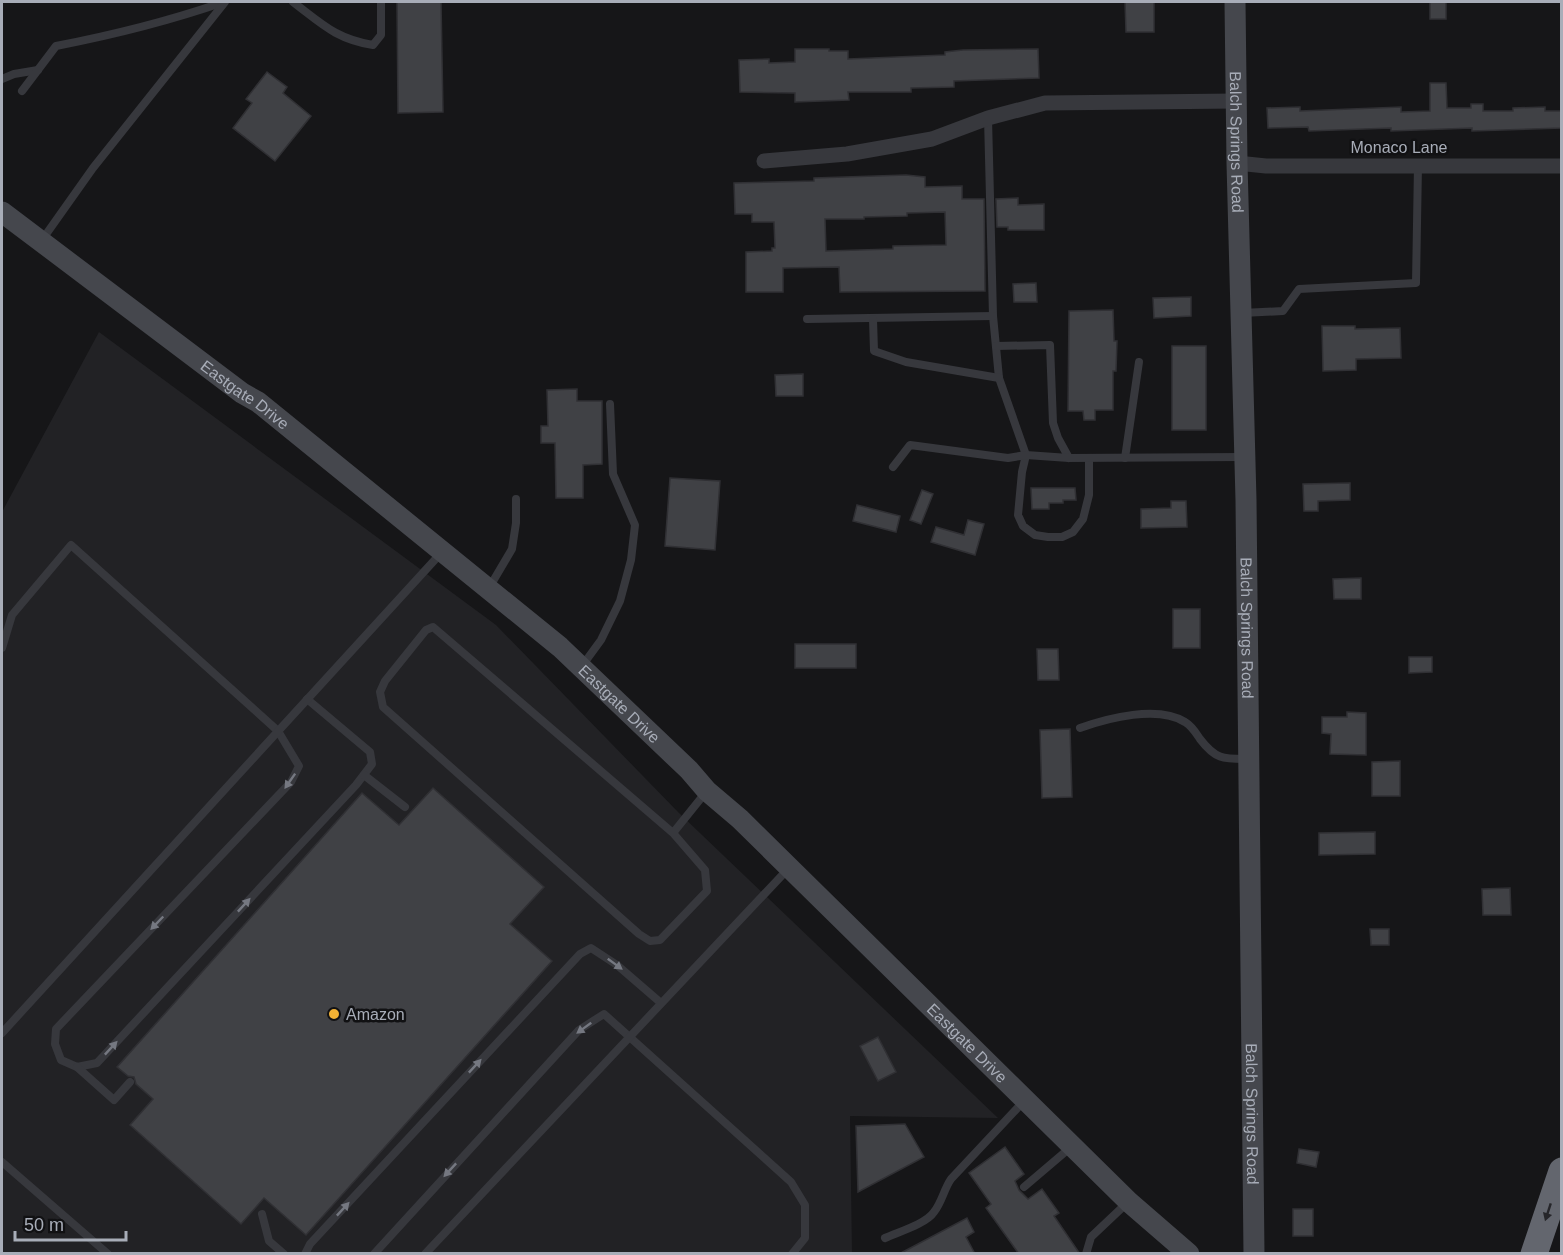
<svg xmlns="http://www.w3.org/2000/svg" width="1563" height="1255" font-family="Helvetica,sans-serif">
<rect width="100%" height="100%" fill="#161618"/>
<polygon fill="#222225" points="99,332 496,625 679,813 998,1118 850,1116 852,1253 2,1254 2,512"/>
<g fill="#404145" stroke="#303034" stroke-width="1.5" fill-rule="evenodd">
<polygon points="397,2 441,2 443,112 398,113"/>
<polygon points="1125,2 1154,2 1154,32 1126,32"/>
<rect x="1430" y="2" width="16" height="17"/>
<polygon points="795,49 829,49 829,51 848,51 848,59 945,55 945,52 963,50 1038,49 1039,78 954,81 954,87 911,88 911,92 848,92 849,100 795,102 795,93 740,92 739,60 769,59 769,63 795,62"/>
<polygon points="267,72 287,87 283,93 311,116 275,161 233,128 252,103 246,99"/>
<polygon points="1430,83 1446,83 1447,108 1471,108 1471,104 1483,104 1483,111 1513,111 1513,108 1545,107 1545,111 1562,111 1562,128 1472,131 1472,128 1391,131 1391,128 1309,131 1308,127 1268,128 1267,108 1300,107 1300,111 1401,107 1401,112 1430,111"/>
<path d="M906,175L925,177V187L962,186V199H984L985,291L840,292L839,267L783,268V292H746V252L772,251V248H775L774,222H752V214H735L734,183L814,181V178ZM945,212L946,245L893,246V249L826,251L825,219H864V217L907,216V213Z"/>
<polygon points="1018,198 1018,205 1044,204 1044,230 1008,230 1008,227 997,227 996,199"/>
<polygon points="1036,283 1037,302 1014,302 1013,284"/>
<polygon points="1191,297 1191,316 1154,318 1153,298"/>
<polygon points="1113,310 1114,341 1117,341 1116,371 1113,371 1113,410 1095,410 1095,420 1084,420 1083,411 1068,411 1069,311"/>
<polygon points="1322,326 1355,326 1355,329 1400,328 1401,358 1356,359 1356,370 1323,371"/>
<rect x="1172" y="346" width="34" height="84"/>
<polygon points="803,374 803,396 776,396 775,375"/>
<polygon points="577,389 577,401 602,401 602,464 583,465 583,498 556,498 555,443 541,443 541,426 548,426 547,390"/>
<polygon points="670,478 720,481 715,550 665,546"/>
<polygon points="1350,483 1350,500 1318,501 1318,511 1304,511 1303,484"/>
<polygon points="1031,488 1075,488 1076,500 1063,500 1063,503 1049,503 1049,509 1032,509"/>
<polygon points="922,490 933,494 921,524 910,520"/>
<polygon points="1171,501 1186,501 1187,527 1141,528 1141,509 1171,508"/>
<polygon points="857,505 900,516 896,532 853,521"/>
<polygon points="968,520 984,524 975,555 931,542 936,527 964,535"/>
<polygon points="1361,578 1361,599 1334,599 1333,579"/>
<rect x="1173" y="609" width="27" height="39"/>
<rect x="795" y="644" width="61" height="24"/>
<polygon points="1037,649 1058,649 1059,680 1038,680"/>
<polygon points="1409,657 1432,657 1432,672 1409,673"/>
<polygon points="1347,712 1366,713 1366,755 1330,754 1331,734 1322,733 1322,717 1347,717"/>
<polygon points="1070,729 1072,797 1042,798 1040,730"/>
<polygon points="1400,761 1400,796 1372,796 1372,762"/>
<polygon points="433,788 544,887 510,924 552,961 306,1235 264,1198 241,1224 130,1125 153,1099 136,1084 134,1077 128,1076 117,1067 362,793 399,825"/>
<polygon points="1375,832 1375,854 1319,855 1319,833"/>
<polygon points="1510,888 1511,915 1483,915 1482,889"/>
<polygon points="1370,929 1389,929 1389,945 1371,945"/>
<polygon points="878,1037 896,1072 878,1081 860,1046"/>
<polygon points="905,1124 924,1157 858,1192 856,1126"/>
<polygon points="1005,1147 1024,1174 1015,1181 1019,1190 1028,1199 1042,1189 1059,1213 1054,1216 1080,1254 1019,1254 986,1208 991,1204 969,1173"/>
<polygon points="1299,1149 1319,1152 1316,1167 1297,1163"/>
<rect x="1293" y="1209" width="20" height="27"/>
<polygon points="967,1218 974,1232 966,1237 975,1254 899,1254"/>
</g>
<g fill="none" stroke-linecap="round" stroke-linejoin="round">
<g stroke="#37383d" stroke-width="8">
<path d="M293,2C322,24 336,39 373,45L381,35V2"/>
<polyline points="2,79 14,74 38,70"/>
<path d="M22,91L56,46C113,35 169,21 224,2"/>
<polyline points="988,118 993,316 999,378 1026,455 1022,472 1018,515 1023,526 1035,535 1048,537 1062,537 1073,532 1083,519 1089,495 1089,458"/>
<polyline points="42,240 93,168 225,2"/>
<polyline points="1242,313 1283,311 1299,289 1416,283 1418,165"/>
<polyline points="807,319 993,316"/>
<polyline points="873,319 874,351 906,362 999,378"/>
<polyline points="996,346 1050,345 1053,423 1058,438 1069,458"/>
<polyline points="1125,458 1139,362"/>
<polyline points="893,467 910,445 1008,458 1026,455 1069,458 1243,457"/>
<polyline points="489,588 512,549 516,523 516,499"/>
<polyline points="2,648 12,615 71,545 278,731 299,766 291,782 56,1029 55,1044 61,1060 77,1067 97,1063 356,785 372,764 370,752 307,699"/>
<polyline points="582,666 601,640 620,601 631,560 635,525 613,474 610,404"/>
<path d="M1080,728C1108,718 1158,705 1185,722C1192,726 1196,733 1200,739C1216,760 1224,759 1248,759"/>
<polyline points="364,775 405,807"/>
<polyline points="673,833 433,627 426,630 385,681 380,692 383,707 639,934 650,941 660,940 707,891 705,870 673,833 706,792"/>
<polyline points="2,1033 442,552"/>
<polyline points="77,1067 114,1100 130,1082"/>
<polyline points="2,1162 108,1254"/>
<polyline points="1024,1187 1071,1147"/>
<polyline points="262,1214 269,1241 284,1254"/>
<path d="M885,1238C898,1232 926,1224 934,1212C942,1202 944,1189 951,1179L1024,1101"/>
<polyline points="305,1254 310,1244 580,954 591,948 617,965 661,1003"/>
<polyline points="374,1254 579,1030 604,1014 791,1182 805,1205 805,1238 792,1254"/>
<polyline points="425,1254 788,869"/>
<polyline points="1086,1254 1091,1237 1127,1203"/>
</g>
<g stroke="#37383d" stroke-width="15">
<polyline points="764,161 847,154 932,139 988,118 1045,103 1236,101"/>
<polyline points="1237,163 1266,166 1562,166"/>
</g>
<g stroke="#45474d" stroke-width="21">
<path id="s1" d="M1235,2L1237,163L1246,500L1254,1254"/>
<path id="s2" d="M2,212L242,393L258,402L560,647L689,770L707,791L740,819L1129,1202L1189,1254"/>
</g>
<polyline stroke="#63666e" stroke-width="27" points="1534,1254 1562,1171"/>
</g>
<defs><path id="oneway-solid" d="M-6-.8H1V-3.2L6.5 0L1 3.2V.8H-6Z" transform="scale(1.5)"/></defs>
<g fill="#757881">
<use href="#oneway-solid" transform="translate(290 781) rotate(125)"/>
<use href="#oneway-solid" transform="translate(244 905) rotate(-47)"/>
<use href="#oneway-solid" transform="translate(157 923) rotate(134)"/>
<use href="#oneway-solid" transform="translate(615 964) rotate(36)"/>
<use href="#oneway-solid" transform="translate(584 1028) rotate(144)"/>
<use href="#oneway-solid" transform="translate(111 1048) rotate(-47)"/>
<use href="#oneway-solid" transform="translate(475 1066) rotate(-47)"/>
<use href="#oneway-solid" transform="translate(450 1170) rotate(133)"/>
<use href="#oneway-solid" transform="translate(343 1209) rotate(-47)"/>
</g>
<use fill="#26262a" href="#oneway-solid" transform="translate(1548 1212) rotate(108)"/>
<circle fill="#f2b134" stroke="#111113" stroke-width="2" cx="334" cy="1014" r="6"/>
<g text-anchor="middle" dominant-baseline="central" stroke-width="5" stroke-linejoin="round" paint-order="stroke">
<g font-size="16" fill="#a8adb8" stroke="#111113">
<text stroke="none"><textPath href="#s1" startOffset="140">Balch Springs Road</textPath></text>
<text x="1399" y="147">Monaco Lane</text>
<text stroke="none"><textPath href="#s2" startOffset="304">Eastgate Drive</textPath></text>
<text stroke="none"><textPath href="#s1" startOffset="626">Balch Springs Road</textPath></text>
<text stroke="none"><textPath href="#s2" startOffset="790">Eastgate Drive</textPath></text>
<text stroke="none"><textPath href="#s2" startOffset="1276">Eastgate Drive</textPath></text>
<text stroke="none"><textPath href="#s1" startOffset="1112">Balch Springs Road</textPath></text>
</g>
<g font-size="16" fill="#a8adb8" stroke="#111113" text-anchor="start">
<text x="346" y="1014">Amazon</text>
</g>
</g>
<rect width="1563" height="1255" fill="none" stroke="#a8adb8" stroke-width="6"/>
<path d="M15 1231v9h111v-9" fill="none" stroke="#a8adb8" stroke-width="3"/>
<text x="24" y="1231" font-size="18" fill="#a8adb8" stroke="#111113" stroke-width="4.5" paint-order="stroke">50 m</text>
</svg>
